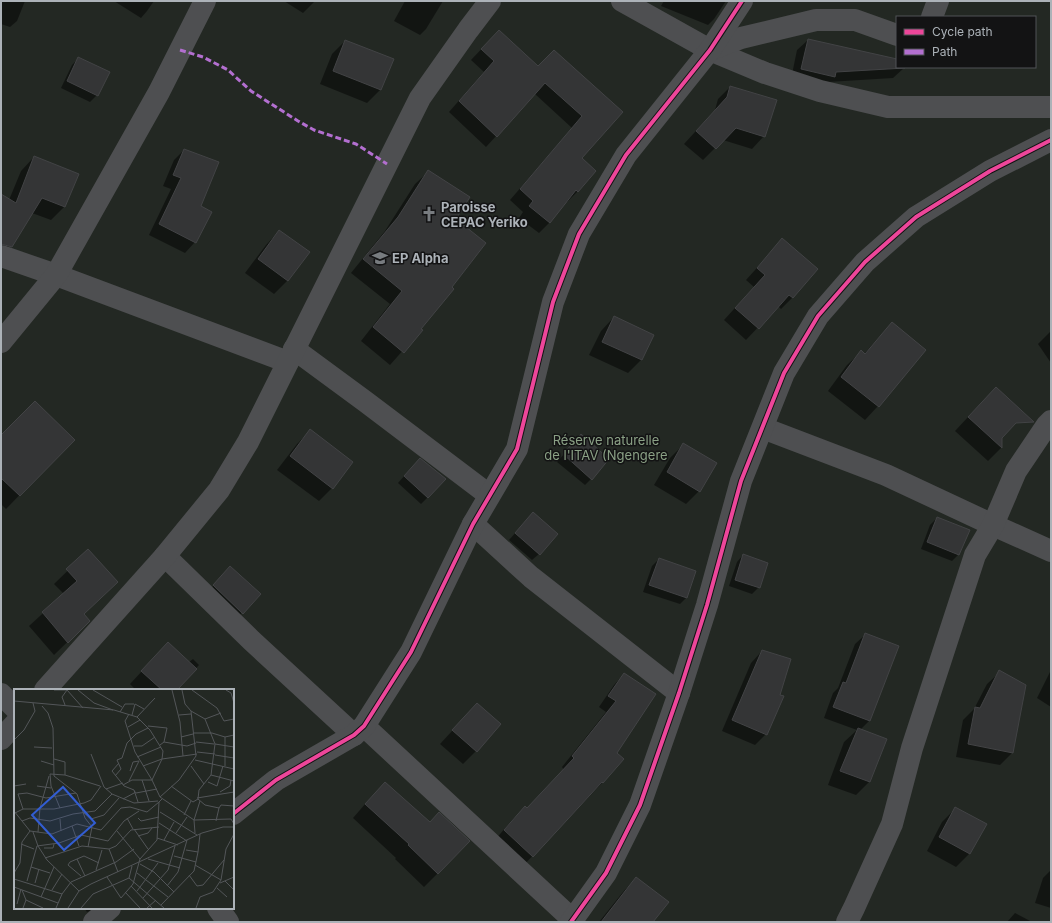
<svg xmlns="http://www.w3.org/2000/svg" width="1052" height="923" font-family="Inter,sans-serif">
<rect width="100%" height="100%" fill="#181819"/>
<path fill="#232823" fill-rule="evenodd" d="M1,1H1051V922H1ZM897,17H1035V67H897ZM15,690H233V908H15Z"/>
<g fill="#0007">
<polygon points="1,1 25,1 17,21 10,27 1,24"/>
<polygon points="114,1 154,1 147,11 141,18"/>
<polygon points="284,1 315,1 303,13"/>
<polygon points="405,1 443,1 426,29 420,35 394,21"/>
<polygon points="664,1 726,1 714,19 708,25 661,6"/>
<polygon points="808,40 897,60 897,67 904,68 893,78 828,82 791,79 797,50"/>
<polygon points="345,41 380,90 367,103 320,84 332,54"/>
<polygon points="488,42 622,112 580,159 595,171 577,192 567,202 566,201 550,222 539,233 519,218 523,212 510,200 572,128 535,94 486,147 449,112 484,72 471,60"/>
<polygon points="79,58 97,95 90,102 61,88 72,65"/>
<polygon points="730,87 764,136 752,149 723,140 703,160 684,144 715,110 718,99"/>
<polygon points="184,150 199,207 195,242 185,253 149,235 171,189 163,186 174,160"/>
<polygon points="34,157 65,206 51,220 32,213 11,246 1,256 1,195 9,200 21,171"/>
<polygon points="428,172 454,219 420,329 421,330 390,365 361,341 390,304 351,273 385,231 415,184"/>
<polygon points="279,231 308,253 287,281 274,294 245,273 266,245"/>
<polygon points="782,240 816,269 792,298 781,309 778,306 746,340 724,320 754,287 746,280"/>
<polygon points="614,317 642,359 628,373 589,355 601,331"/>
<polygon points="892,323 878,406 865,420 828,391 847,365 861,352 864,354"/>
<polygon points="1051,331 1051,363 1038,344"/>
<polygon points="982,402 1001,438 1001,448 988,461 955,431"/>
<polygon points="310,431 332,488 319,501 277,470 297,444"/>
<polygon points="1,437 73,440 6,509 1,504"/>
<polygon points="575,442 591,479 585,485 557,462"/>
<polygon points="683,445 699,491 686,504 654,485 670,458"/>
<polygon points="413,466 428,497 421,504 398,483"/>
<polygon points="533,513 539,554 532,560 509,540"/>
<polygon points="937,518 958,555 952,561 921,549 930,525"/>
<polygon points="88,551 83,614 89,621 54,655 29,626 64,594 54,584"/>
<polygon points="743,555 759,587 752,594 729,586 737,562"/>
<polygon points="659,559 687,597 680,604 643,592 652,566"/>
<polygon points="224,574 259,594 235,620 207,593"/>
<polygon points="866,634 869,721 860,730 886,740 869,782 856,795 828,785 844,742 857,730 824,718 833,693 838,688 855,644"/>
<polygon points="762,651 766,734 755,745 722,731 751,663"/>
<polygon points="156,656 189,662 193,659 199,665 176,690 136,690 130,684"/>
<polygon points="1051,670 1051,707 1037,698"/>
<polygon points="1000,672 1012,753 1000,765 956,757 963,720 974,709 987,684"/>
<polygon points="624,674 616,754 603,782 522,867 494,841 514,818 527,809 564,770 562,767 606,712 599,707 614,685"/>
<polygon points="477,704 476,751 463,764 440,744"/>
<polygon points="372,796 429,823 469,842 424,887 395,859 396,858 353,818"/>
<polygon points="955,809 970,853 956,867 927,851 942,822"/>
<polygon points="1050,871 1051,872 1051,908 1035,903 1043,878"/>
<polygon points="636,878 651,922 599,922 623,892"/>
<polygon points="84,908 111,908 94,909 87,912"/>
<polygon points="1015,913 1032,922 1007,922"/>
</g>
<g fill="#343536" stroke="#424345">
<polygon points="499,30 538,66 554,50 623,112 582,158 596,171 578,192 576,190 550,223 529,206 533,201 520,189 582,116 545,83 497,137 459,101 494,61 481,49"/>
<polygon points="808,39 897,59 897,67 905,67 905,68 836,72 835,77 801,69"/>
<polygon points="345,40 394,59 381,90 333,71"/>
<polygon points="78,57 110,72 98,96 67,81"/>
<polygon points="730,86 777,100 765,137 736,128 716,149 696,131 727,97"/>
<polygon points="184,149 219,162 201,206 212,212 196,243 159,224 181,178 173,175"/>
<polygon points="34,156 79,174 65,207 42,198 12,247 1,244 1,194 16,203"/>
<polygon points="428,170 470,197 456,219 486,243 452,287 454,289 421,329 423,330 404,353 373,327 402,291 363,259 398,217"/>
<polygon points="279,230 310,252 288,281 258,259"/>
<polygon points="782,238 818,269 793,298 789,295 759,329 735,308 765,275 757,268"/>
<polygon points="614,316 654,335 642,360 602,342"/>
<polygon points="892,322 926,350 879,407 841,377 861,350 865,354"/>
<polygon points="996,387 1034,422 1016,423 1002,438 1002,448 968,417"/>
<polygon points="35,401 75,440 20,496 1,478 1,435"/>
<polygon points="310,429 353,462 333,489 290,456"/>
<polygon points="581,434 609,459 592,480 563,454"/>
<polygon points="683,443 717,463 700,492 667,472"/>
<polygon points="420,458 446,479 428,498 404,476"/>
<polygon points="533,512 558,534 540,555 515,533"/>
<polygon points="937,517 970,530 959,555 927,542"/>
<polygon points="88,549 118,582 84,614 90,621 68,643 42,612 77,581 66,569"/>
<polygon points="743,554 768,563 760,588 735,580"/>
<polygon points="659,558 696,571 687,598 649,585"/>
<polygon points="230,566 261,594 243,614 213,585"/>
<polygon points="865,633 899,646 870,721 833,707 843,682 846,683"/>
<polygon points="168,642 197,669 177,690 162,690 141,671"/>
<polygon points="762,650 791,659 780,695 784,696 767,735 732,720"/>
<polygon points="999,670 1026,685 1013,753 968,744 975,707 980,708"/>
<polygon points="624,673 656,694 617,753 624,759 603,783 602,782 533,857 504,830 525,806 527,808 574,758 572,756 616,701 608,696"/>
<polygon points="477,703 501,724 477,752 452,730"/>
<polygon points="858,728 887,739 870,782 840,771"/>
<polygon points="385,782 430,822 439,812 470,841 438,874 408,845 409,844 365,804"/>
<polygon points="955,807 987,824 970,854 939,837"/>
<polygon points="636,877 669,902 653,922 601,922"/>
</g>
<g fill="none" stroke-linecap="round" stroke-linejoin="round">
<g stroke="#4e4f51" stroke-width="22">
<polyline points="622,1 710,50 765,73 820,91 888,107 1051,107"/>
<polyline points="932,17 938,1"/>
<polyline points="710,50 741,38 816,20 855,20 897,35"/>
<polyline points="1,256 56,275 288,362"/>
<polyline points="1,342 56,275 159,92 205,1"/>
<polyline points="294,349 366,402 489,495"/>
<polyline points="763,428 886,475 993,525 1051,551"/>
<polyline points="473,524 531,577 679,693"/>
<polyline points="165,556 251,640 354,735"/>
<polyline points="45,690 165,556 219,490 248,442 420,98 468,30 490,1"/>
<polyline points="1,694 15,708"/>
<polyline points="364,726 573,920"/>
<polyline points="1,739 15,724"/>
<polyline points="233,814 276,780 354,735 364,726 411,652 473,524 517,449 553,302 579,234 626,155 710,50 742,1"/>
<polyline points="218,908 228,922"/>
<polyline points="94,922 110,908"/>
<polyline points="571,922 606,873 640,805 679,693 707,605 741,481 784,373 818,316 865,262 916,217 990,171 1051,140"/>
<polyline points="847,922 854,908 892,824 912,748 975,555 993,525 1016,471 1047,425 1051,421"/>
</g>
<polyline stroke="#b36fd0" stroke-width="3" stroke-dasharray="6 3" stroke-linecap="butt" points="180,50 203,57 228,70 251,91 298,121 314,130 356,144 387,164"/>
<defs>
<g id="cycleway">
<polyline points="233,814 276,780 354,735 364,726 411,652 473,524 517,449 553,302 579,234 626,155 710,50 742,1"/>
<polyline points="571,922 606,873 640,805 679,693 707,605 741,481 784,373 818,316 865,262 916,217 990,171 1051,140"/>
</g>
</defs>
<use href="#cycleway" stroke="#131314" stroke-width="6"/>
<use href="#cycleway" stroke="#ed469a" stroke-width="4"/>
</g>
<defs>
<symbol id="church-bare" viewBox="-9 -9 18 18"><path d="M-1.2-6h2.4v3.5h3.3v2.4h-3.3V6h-2.4V-.1h-3.3v-2.4h3.3Z" fill="#787c80" stroke="#131314" stroke-width="2.5" paint-order="stroke"/></symbol>
<symbol id="school-bare" viewBox="-9 -9 18 18"><path d="M0-5L7-2L0 1L-7-2ZM-4 1L0 2.5L4 1V4Q0 6-4 4Z" fill="#787c80" stroke="#131314" stroke-width="2.5" paint-order="stroke"/></symbol>
</defs>
<g fill-rule="evenodd">
<use href="#church-bare" x="418" y="203" width="22" height="22"/>
<use href="#school-bare" x="369" y="247" width="22" height="22"/>
</g>
<g text-anchor="middle" dominant-baseline="central" stroke-width="3" stroke-linejoin="round" paint-order="stroke">
<g font-size="13" font-weight="bold" fill="#acb2b8" stroke="#131314" text-anchor="start">
<text x="441" y="207">Paroisse<tspan x="441" dy="15">CEPAC Yeriko</tspan></text>
<text x="392" y="258">EP Alpha</text>
</g>
<g font-size="13" fill="#8aa085" stroke="#131314">
<text x="606" y="440">Réserve naturelle<tspan x="606" dy="15">de l'ITAV (Ngengere</tspan></text>
</g>
</g>
<g transform="translate(14 689)">
<rect width="220" height="220" fill="#181819"/>
<path d="M0,1H220V219H0Z" fill="#232823"/>
<path fill="none" stroke="#535659" stroke-width="1" d="M40,1H53M53,1L69,19M64,1L80,14L99,21M79,1L108,18M158,1L166,33L169,67M178,1L203,19L210,32L220,30M212,1L217,4L220,14M0,12L100,21L123,28L136,41L149,62L148,70L138,91L146,108L180,131L217,130L220,135M51,16L48,8L53,1M28,17L34,24L39,39L40,87L63,105L71,129L78,138M177,22L191,30L201,55L197,86L185,101L184,110L191,116L205,119L207,116L220,117M106,23L111,15H120M115,25L111,32L121,63L138,91M118,26L121,15L130,20M165,26L177,25M123,28L141,9M191,30L207,24M134,37L153,39L150,53M114,38L126,31M180,44H198L211,48L220,46M167,48L179,45M0,51L10,41L21,22L19,14M182,53L200,55M201,55L220,58M146,56L150,53L173,57L182,54M120,57H128L141,48M20,58L38,59M183,63L201,65M77,65L90,98L98,105L120,114L144,112M201,66L220,69M123,68L147,58M40,70L51,73V86M181,71L220,80M27,72L40,76M105,74L98,82L110,97L120,101L124,113M129,77L148,70L183,65M177,77L190,95M211,77V48M116,82L119,73L125,72M197,86L220,92M101,87L107,80L103,71L108,69L113,54L122,45L134,39M128,91L135,112M115,92L125,72M194,93L203,97L209,77M109,96L118,91H138M0,97L12,95M23,97L37,99M157,97L179,113L184,110M92,100L109,94M206,103L216,97L217,91M122,104L143,100M146,108L165,91L182,67L177,22L171,15L168,1M183,109L220,103M109,110L122,103M46,119L37,97L36,85L51,86L86,97M9,120L4,105L13,104L32,109L62,104M0,122L16,142M146,123L183,146M1,124L9,120H40L70,114L77,111L87,97M70,124L77,130L90,126L105,109M170,126L177,112M113,129L119,140M124,129L127,132L145,128M46,130L47,142M8,132L16,129L36,132L59,125L81,122L98,105M202,132L205,119M145,134L173,152M58,137L65,157M120,140L134,160M103,142L126,170M19,143L24,157L33,171L65,202M24,143L26,119L35,87M162,144L173,128M181,144L180,131L186,112M124,147L134,144L138,139M143,149L164,156M150,151L160,133M7,155L20,160M74,158L78,138M30,159H39L40,155M95,160L104,183M184,163L186,145M160,167L182,173M31,169L68,157L95,160L102,157L117,141L145,138M63,170L71,187M134,170L166,179M126,175L140,183L160,203M181,176L207,191M17,178L36,184M82,181L88,161M0,184L6,174L8,153L16,142L38,145L63,135L87,141L107,119L116,118L133,123L145,113M123,184L154,208M175,186L183,197L189,196L210,171M67,187L54,176L56,173L70,167L85,174M93,188L107,209L119,195L126,170L143,151L145,113L148,110M115,189L150,219M0,190L48,205M13,192L23,157L45,154L67,146L94,152L110,132L125,122M211,192L220,201M57,193L102,173L120,160M21,194L25,180M206,194L220,188M117,197L138,219M153,197L164,183L173,151M0,198L44,214M203,199L213,208M8,201L12,211L9,219M38,201L48,185M123,202L144,174M111,203L126,219M27,208L40,178M129,209L154,181L161,157M12,211L29,219M3,215L7,200M147,216L180,182L184,163L172,161M42,219L48,205L57,193M54,219L65,202L77,195L188,144L209,138H220M67,219L79,205L115,189L118,177M133,219L142,211M182,219L186,208L199,203L207,191L212,160L220,145"/>
<path fill="#325dd3" fill-opacity="0.15" stroke="#325dd3" stroke-width="2" d="M49,98L81,134L50,161L18,126Z"/>
<rect width="220" height="220" fill="none" stroke="#acb2b8" stroke-width="2"/>
</g>
<rect width="1052" height="923" fill="none" stroke="#acb2b8" stroke-width="4"/>
<rect x="896" y="16" width="140" height="52" fill="#131314" stroke="#505356"/>
<rect x="904" y="29" width="20" height="6" fill="#ed469a" stroke="#505356"/>
<text x="932" y="36" font-size="12" fill="#acb2b8">Cycle path</text>
<rect x="904" y="49" width="20" height="6" fill="#b36fd0" stroke="#505356"/>
<text x="932" y="56" font-size="12" fill="#acb2b8">Path</text>
</svg>
